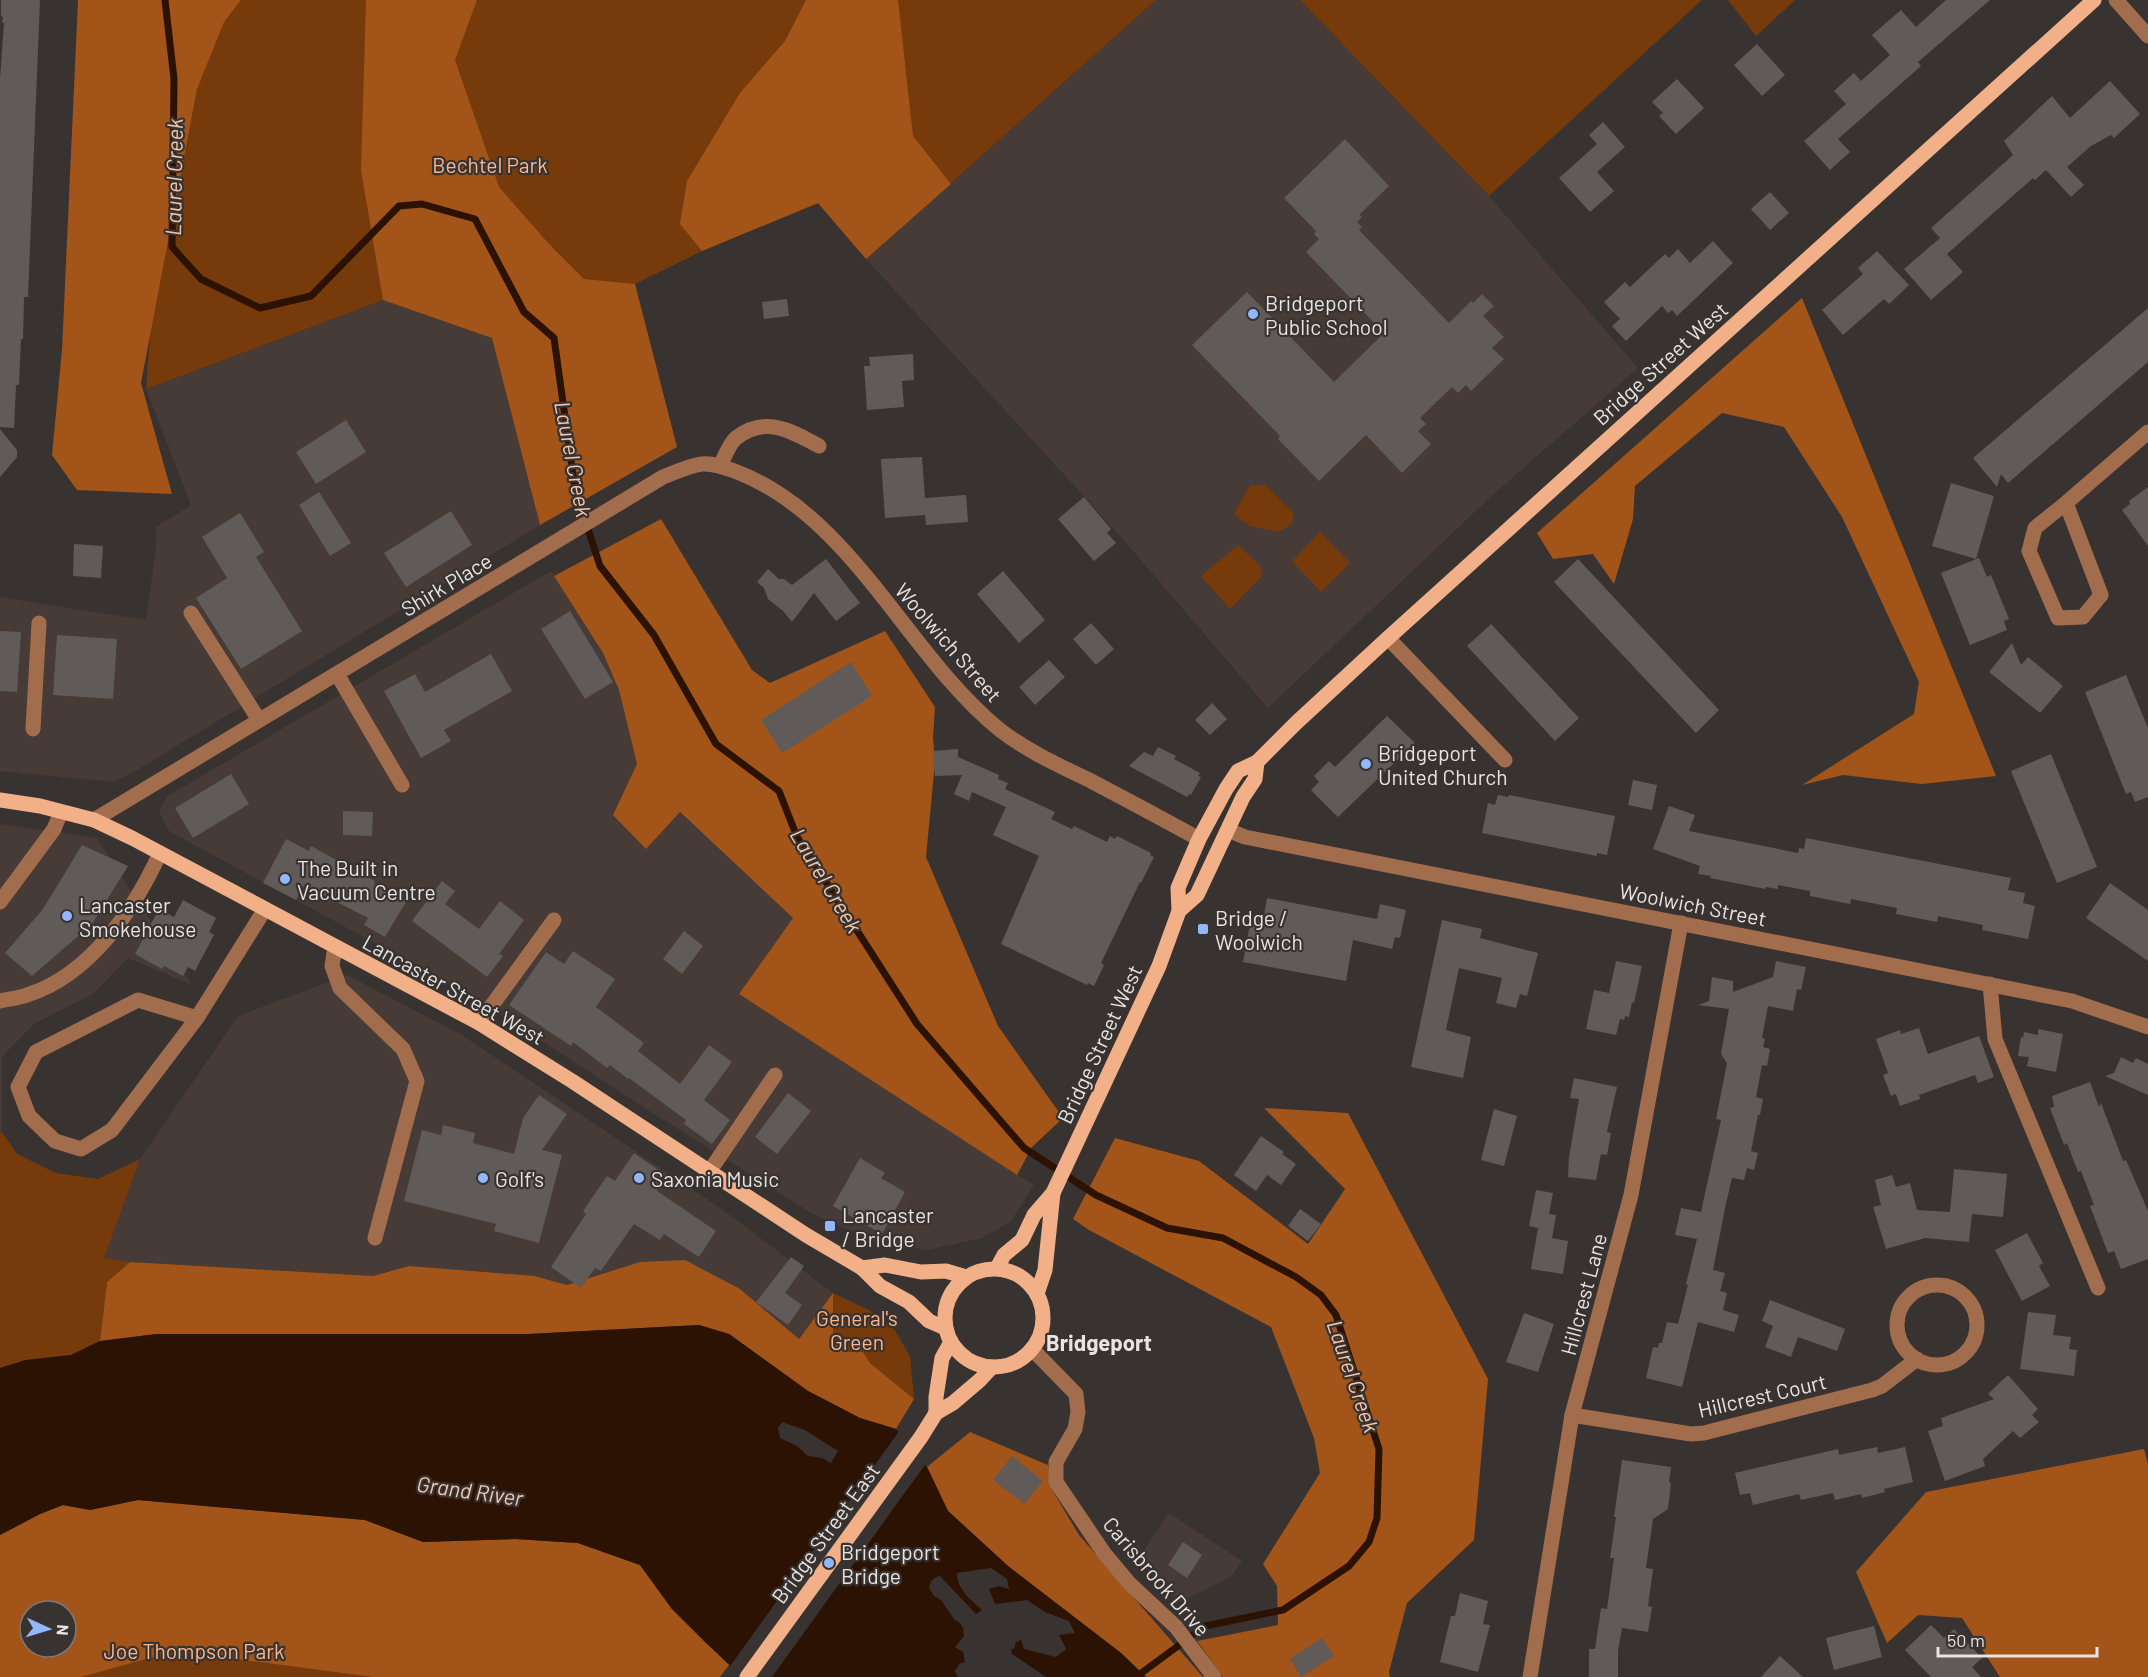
<svg xmlns="http://www.w3.org/2000/svg" width="2148" height="1677" font-family="Barlow,sans-serif">
<rect width="100%" height="100%" fill="#383331"/>
<g fill="#463b36">
<polygon points="1156,0 1300,0 1489,196 1638,368 1497,491 1268,708 1114,529 866,259"/>
<polygon points="383,300 492,338 540,525 132,773 113,782 0,771 0,597 146,620 156,548 156,527 191,505 146,389"/>
<polygon points="551,571 603,653 619,690 637,764 679,812 793,918 739,994 1034,1185 1011,1221 982,1238 928,1250 876,1242 813,1214 659,1117 472,996 169,831 159,812 166,797"/>
<polygon points="0,824 97,838 192,985 128,958 93,994 34,1024 2,1057 2,1132 0,1133"/>
<polygon points="347,975 460,1034 726,1212 833,1293 799,1339 740,1289 640,1262 567,1285 535,1276 409,1266 373,1276 130,1262 103,1258 140,1159 238,1016"/>
<polygon points="1169,1513 1242,1561 1231,1577 1179,1602 1138,1559"/>
</g>
<g fill="#763a0b">
<polygon points="175,0 1156,0 866,259 818,203 702,251 635,284 492,338 383,300 146,389"/>
<polygon points="1300,0 1702,0 1489,196"/>
<polygon points="1728,0 1795,0 1756,36"/>
<polygon points="1250,485 1265,485 1293,512 1292,524 1278,532 1250,526 1234,514"/>
<polygon points="1320,532 1350,563 1321,592 1292,561"/>
<polygon points="1238,545 1260,566 1262,576 1230,609 1201,576"/>
<polygon points="2,1132 17,1154 56,1173 98,1179 140,1159 104,1258 130,1262 107,1282 100,1341 71,1355 26,1360 0,1368 0,1133"/>
<polygon points="833,1293 869,1310 894,1329 910,1356 914,1399 870,1363 863,1352 843,1352 833,1336"/>
<polygon points="66,1635 516,1677 0,1677 30,1647 66,1647"/>
</g>
<g fill="#a25419" fill-rule="evenodd">
<polygon points="78,0 241,0 224,22 197,89 141,383 172,494 77,490 52,455 62,350"/>
<polygon points="366,0 477,0 455,60 499,187 549,244 584,279 635,284 677,447 540,525 492,338 383,300 361,170"/>
<polygon points="806,0 898,0 913,136 951,184 866,259 818,203 702,251 680,224 687,181 740,93 785,41"/>
<polygon points="1802,298 1996,776 1922,784 1843,775 1802,785 1914,714 1919,682 1842,517 1784,427 1722,413 1635,486 1633,519 1614,584 1593,554 1553,559 1537,533"/>
<polygon points="661,519 752,670 770,683 885,631 935,707 933,738 935,762 926,857 998,1026 1063,1118 1032,1147 1017,1175 739,994 793,918 680,812 646,849 613,815 637,764 619,690 603,653 554,576"/>
<polygon points="1264,1108 1348,1113 1488,1379 1474,1540 1407,1603 1389,1672 1390,1677 1223,1677 1197,1641 1278,1625 1277,1586 1263,1564 1320,1473 1314,1438 1271,1327 1089,1230 1073,1219 1115,1138 1199,1161 1308,1244 1345,1189"/>
<polygon points="685,1260 740,1289 799,1339 833,1293 833,1336 843,1352 863,1352 870,1363 914,1399 896,1429 860,1418 808,1391 729,1334 699,1325 528,1334 157,1334 100,1341 107,1282 130,1262 373,1276 409,1266 535,1276 567,1285 640,1262"/>
<polygon points="970,1432 1048,1465 1051,1488 1079,1535 1203,1677 1146,1677 1121,1653 1008,1566 948,1511 927,1467"/>
<polygon points="2144,1449 2148,1464 2148,1677 2000,1677 1962,1618 1918,1615 1887,1643 1856,1572 1926,1492"/>
<path d="M138,1500L365,1520L423,1542L515,1539L578,1543L640,1565L672,1609L729,1665L720,1677H373L175,1651L81,1677H0V1535L40,1514L63,1505L90,1510ZM30,1611H66V1647H30Z"/>
</g>
<path fill="#2b1202" fill-rule="evenodd" d="M699,1325L729,1334L808,1391L860,1418L896,1429L927,1467L948,1511L1008,1566L1121,1653L1146,1677H1046L1012,1654L1011,1649H1014L1016,1642L1021,1640L1024,1649L1056,1657L1066,1649L1059,1635L1075,1633L1069,1621L1045,1612L1027,1600L995,1604L989,1589L999,1586L1009,1589L1007,1579L991,1568L957,1573C957,1589 970,1599 982,1610L976,1614L940,1576C933,1577 930,1582 929,1588L934,1596L941,1600L954,1619L960,1623L963,1628L964,1636L955,1647L963,1652L965,1662L959,1664L955,1671L958,1677H743L707,1644L672,1609L640,1565L578,1543L515,1539L423,1542L365,1520L138,1500L90,1510L63,1505L40,1514L0,1535V1368L26,1360L71,1355L100,1341L157,1334H528ZM782,1422L805,1430L838,1451L831,1463L822,1458L808,1456L797,1446L780,1438L778,1428Z"/>
<polygon fill="#383331" points="900,1430 927,1462 772,1677 739,1677 728,1669"/>
<g fill="none" stroke-linecap="round" stroke-linejoin="round">
<polyline stroke="#2b1202" stroke-width="7" points="165,0 174,79 172,247 201,279 260,308 311,296 399,206 422,204 475,219 524,312 554,338 575,489 600,566 654,635 716,744 779,791 797,837 917,1024 1024,1148 1096,1195 1167,1228 1223,1238 1296,1277 1321,1295 1336,1315 1379,1449 1377,1518 1369,1542 1349,1566 1283,1610 1205,1626 1136,1677"/>
</g>
<g fill="#605b58">
<polygon points="1,0 40,0 28,297 24,297 23,339 21,339 19,385 16,385 14,428 0,427 0,79 4,23 2,23 3,17 1,16"/>
<polygon points="1946,0 1990,0 1918,62 1921,66 1838,139 1850,152 1830,170 1804,141 1846,104 1834,91 1854,73 1861,81 1890,55 1872,35 1901,10 1916,27"/>
<polygon points="1757,44 1785,75 1762,96 1734,65"/>
<polygon points="1677,79 1704,108 1676,134 1659,116 1663,113 1652,102"/>
<polygon points="2110,81 2140,114 2114,138 2111,135 2091,146 2067,167 2084,185 2071,197 2046,170 2035,180 2033,178 1947,254 1963,272 1931,300 1904,269 1940,238 1931,228 2013,155 2004,141 2052,96 2070,118"/>
<polygon points="1603,122 1625,147 1597,172 1614,191 1590,212 1559,178 1597,144 1589,135"/>
<polygon points="1345,139 1389,186 1359,215 1362,217 1357,222 1362,227 1359,230 1449,323 1471,301 1473,303 1482,294 1494,306 1483,316 1504,337 1492,348 1504,359 1471,391 1466,385 1458,393 1452,387 1420,418 1426,424 1418,431 1431,444 1402,473 1366,435 1319,481 1278,439 1280,436 1192,345 1247,292 1334,382 1384,333 1306,252 1319,239 1314,234 1316,231 1284,198"/>
<polygon points="1770,192 1789,213 1770,230 1751,209"/>
<polygon points="1713,241 1733,263 1677,316 1672,310 1668,313 1662,306 1626,341 1612,326 1620,319 1604,302 1625,282 1630,287 1665,254 1669,258 1678,249 1690,263"/>
<polygon points="1877,251 1909,285 1889,304 1884,299 1843,335 1822,310 1863,274 1858,268"/>
<polygon points="787,299 789,316 764,319 762,302"/>
<polygon points="2148,308 2148,362 2008,483 2001,474 1997,487 1973,458"/>
<polygon points="913,354 914,380 902,381 904,407 867,410 864,366 870,366 869,357"/>
<polygon points="346,420 366,452 316,484 296,452"/>
<polygon points="0,429 17,450 17,457 0,477"/>
<polygon points="922,457 925,498 966,495 968,522 926,525 925,515 885,518 881,459"/>
<polygon points="1951,483 1994,496 1976,559 1932,546"/>
<polygon points="2148,487 2148,546 2122,510 2130,504 2129,501"/>
<polygon points="319,492 351,543 330,556 299,505"/>
<polygon points="1084,497 1111,529 1107,533 1116,543 1094,561 1058,519"/>
<polygon points="451,511 472,545 406,587 384,553"/>
<polygon points="240,513 264,552 256,557 302,631 241,669 196,598 227,578 202,537"/>
<polygon points="74,544 103,546 101,578 73,576"/>
<polygon points="1979,558 1987,577 1991,575 2009,619 2004,621 2007,630 1970,645 1941,573"/>
<polygon points="826,559 860,603 836,621 814,593 792,622 783,611 768,599 764,588 757,582 768,569 779,579 784,579 792,585"/>
<polygon points="1578,559 1719,710 1696,733 1554,582"/>
<polygon points="1003,571 1045,620 1019,643 977,594"/>
<polygon points="570,611 613,682 585,699 541,629"/>
<polygon points="1091,623 1114,649 1096,665 1073,639"/>
<polygon points="1491,624 1579,718 1555,741 1467,646"/>
<polygon points="0,631 21,632 17,692 0,691"/>
<polygon points="57,635 117,639 113,699 53,695"/>
<polygon points="2012,643 2021,665 2028,657 2063,686 2040,713 1989,672"/>
<polygon points="491,654 512,691 444,730 451,741 421,758 384,691 415,674 425,692"/>
<polygon points="1049,660 1065,677 1035,705 1019,687"/>
<polygon points="851,662 872,696 782,753 761,720"/>
<polygon points="2126,675 2148,728 2148,797 2135,802 2131,792 2126,794 2085,692"/>
<polygon points="1212,703 1227,719 1210,735 1195,720"/>
<polygon points="1387,716 1415,743 1338,817 1311,790 1319,782 1314,776 1329,761 1335,767"/>
<polygon points="1158,747 1176,756 1174,759 1200,773 1198,776 1201,777 1191,795 1189,794 1187,797 1129,766 1144,752 1153,756"/>
<polygon points="958,749 958,757 999,775 998,779 1008,783 1005,789 1055,812 1051,819 1072,829 1074,826 1107,842 1110,836 1115,839 1117,836 1151,853 1150,855 1154,857 1141,883 1140,882 1101,963 1104,965 1094,986 1088,983 1087,985 1001,944 1039,856 993,835 1006,807 972,792 969,801 954,794 962,775 935,776 933,751"/>
<polygon points="2051,754 2097,867 2057,883 2011,771"/>
<polygon points="231,774 249,804 193,838 175,808"/>
<polygon points="1633,780 1657,785 1652,810 1628,805"/>
<polygon points="1498,795 1508,797 1509,795 1615,816 1607,855 1597,853 1597,856 1482,833 1488,803 1495,805"/>
<polygon points="1669,806 1695,815 1689,831 1798,853 1799,848 1804,849 1806,838 2011,878 2008,890 2025,893 2023,903 2035,906 2028,939 1982,930 1983,925 1938,916 1937,922 1896,914 1897,908 1851,899 1850,904 1810,896 1810,891 1778,885 1778,889 1766,887 1765,889 1710,878 1711,876 1698,874 1700,866 1653,849"/>
<polygon points="343,811 373,812 372,836 343,835"/>
<polygon points="286,839 309,851 311,846 375,881 374,884 406,902 385,937 364,925 368,918 304,885 296,900 263,883"/>
<polygon points="82,845 128,866 92,924 32,976 5,953 43,909"/>
<polygon points="442,881 455,891 445,904 479,929 500,901 524,920 499,954 503,956 487,977 412,921"/>
<polygon points="2110,883 2148,910 2148,961 2086,918"/>
<polygon points="1267,898 1377,919 1380,904 1406,910 1400,938 1395,937 1392,949 1353,940 1346,981 1243,962 1250,924 1255,925 1257,915 1264,916"/>
<polygon points="183,900 216,918 209,932 214,935 195,971 188,967 183,976 164,966 162,969 135,954 159,909 174,917"/>
<polygon points="1442,920 1482,929 1480,938 1538,953 1527,996 1520,994 1516,1008 1496,1003 1502,978 1459,968 1446,1030 1471,1037 1463,1078 1411,1067"/>
<polygon points="684,931 703,946 682,974 663,959"/>
<polygon points="573,951 615,979 596,1007 644,1043 638,1051 680,1084 709,1045 732,1062 704,1100 730,1120 712,1144 684,1124 686,1120 629,1078 628,1079 610,1065 607,1068 573,1042 571,1046 509,1005 546,952 564,964"/>
<polygon points="1616,961 1642,966 1634,1003 1632,1002 1629,1017 1625,1016 1624,1020 1620,1019 1616,1035 1586,1029 1594,990 1609,993"/>
<polygon points="1776,961 1806,967 1801,990 1797,989 1793,1011 1768,1006 1762,1038 1765,1039 1763,1047 1770,1049 1767,1066 1762,1065 1756,1097 1763,1099 1760,1115 1758,1115 1751,1151 1758,1153 1754,1170 1747,1168 1744,1180 1732,1178 1725,1208 1713,1270 1725,1273 1720,1291 1727,1293 1723,1310 1739,1315 1734,1332 1698,1322 1682,1387 1646,1378 1653,1347 1658,1348 1659,1343 1662,1343 1667,1322 1678,1324 1688,1285 1686,1284 1697,1239 1675,1235 1681,1208 1701,1212 1721,1120 1716,1119 1727,1063 1721,1054 1729,1009 1698,1005 1709,1001 1712,977 1733,981 1733,992 1773,977"/>
<polygon points="1919,1028 1928,1054 1979,1036 1994,1077 1978,1083 1975,1075 1919,1095 1920,1099 1900,1106 1896,1094 1891,1096 1883,1075 1888,1073 1876,1039 1900,1030 1901,1034"/>
<polygon points="2038,1029 2063,1034 2056,1072 2027,1066 2029,1057 2018,1056 2021,1037 2023,1038 2024,1032 2038,1035"/>
<polygon points="2121,1057 2133,1063 2136,1058 2148,1064 2148,1095 2105,1076 2114,1073"/>
<polygon points="1574,1078 1617,1087 1607,1132 1611,1133 1607,1155 1601,1154 1596,1180 1568,1177 1569,1157 1579,1099 1570,1098"/>
<polygon points="2090,1082 2099,1107 2101,1103 2123,1161 2126,1160 2148,1211 2148,1259 2121,1269 2114,1251 2108,1253 2090,1206 2094,1205 2081,1171 2078,1172 2067,1143 2064,1145 2050,1108 2054,1107 2052,1096"/>
<polygon points="788,1093 811,1111 777,1154 755,1137"/>
<polygon points="539,1095 567,1114 542,1150 562,1155 539,1243 494,1231 496,1224 404,1201 422,1130 441,1135 443,1125 475,1133 473,1143 514,1154 523,1118"/>
<polygon points="1494,1109 1517,1116 1504,1166 1481,1160"/>
<polygon points="1261,1136 1284,1152 1282,1154 1296,1164 1281,1185 1267,1175 1256,1191 1234,1175"/>
<polygon points="634,1153 667,1176 657,1191 716,1231 699,1257 664,1234 660,1240 634,1224 601,1271 595,1268 581,1288 551,1267 586,1214 583,1211 607,1176 615,1181"/>
<polygon points="860,1158 885,1173 881,1178 905,1192 882,1234 833,1206"/>
<polygon points="1954,1169 2007,1174 2003,1217 1972,1214 1969,1242 1925,1238 1886,1249 1873,1207 1881,1205 1875,1180 1892,1175 1896,1187 1910,1183 1917,1210 1950,1212"/>
<polygon points="1536,1190 1553,1193 1549,1214 1556,1215 1552,1238 1568,1241 1563,1274 1531,1269 1538,1228 1529,1226"/>
<polygon points="1300,1209 1321,1224 1308,1241 1288,1226"/>
<polygon points="2027,1233 2043,1263 2039,1266 2050,1286 2022,1301 1995,1250"/>
<polygon points="791,1257 804,1266 785,1293 802,1305 788,1325 756,1302"/>
<polygon points="1770,1300 1845,1329 1837,1351 1798,1337 1791,1357 1765,1347 1773,1326 1762,1321"/>
<polygon points="2028,1312 2056,1315 2053,1335 2071,1337 2069,1349 2077,1350 2074,1376 2020,1369"/>
<polygon points="1524,1313 1554,1324 1538,1372 1506,1362"/>
<polygon points="2008,1375 2038,1409 2032,1415 2039,1422 2020,1438 2013,1431 1983,1459 1985,1466 1945,1481 1928,1431 1943,1426 1941,1418 1994,1399 1988,1394"/>
<polygon points="1877,1447 1878,1453 1905,1447 1913,1482 1884,1489 1885,1492 1862,1498 1861,1494 1835,1500 1833,1493 1801,1500 1799,1494 1753,1505 1750,1493 1740,1495 1735,1473 1838,1449 1839,1455"/>
<polygon points="1012,1456 1043,1481 1024,1504 993,1480"/>
<polygon points="1622,1460 1671,1467 1669,1481 1671,1484 1668,1509 1653,1519 1646,1568 1653,1569 1648,1606 1652,1607 1648,1632 1622,1628 1618,1651 1618,1677 1589,1677 1589,1649 1595,1649 1601,1608 1607,1609 1614,1558 1610,1558 1616,1517 1614,1517"/>
<polygon points="1183,1542 1202,1555 1187,1578 1168,1565"/>
<polygon points="1460,1593 1488,1601 1483,1624 1490,1625 1478,1672 1440,1662 1451,1616 1455,1616"/>
<polygon points="1931,1625 1944,1638 1954,1629 1982,1658 1972,1667 1981,1677 1931,1677 1905,1650"/>
<polygon points="1874,1626 1882,1657 1834,1670 1826,1638"/>
<polygon points="1322,1638 1334,1656 1301,1677 1290,1659"/>
<polygon points="1780,1656 1803,1677 1761,1677"/>
</g>
<g fill="none" stroke-linecap="round" stroke-linejoin="round">
<g stroke="#a26d4c" stroke-width="15">
<polyline points="2116,0 2148,36"/>
<path d="M720,466C724,458 729,444 736,438C765,415 792,431 819,446"/>
<polyline points="2066,503 2101,595 2083,617 2058,618 2029,551 2035,528 2066,503 2148,432"/>
<polyline points="191,613 259,720"/>
<polyline points="1388,638 1505,760"/>
<polyline points="337,674 402,785"/>
<polyline points="33,729 39,623"/>
<path d="M94,820L663,477C676,472 688,466 702,464C714,463 726,468 737,472C852,516 908,656 1000,730C1027,751 1060,766 1091,781C1127,800 1163,819 1199,839"/>
<polyline points="1228,830 1245,837 2072,1001 2148,1027"/>
<polyline points="0,902 54,829 61,812"/>
<polyline points="335,947 332,966 340,988 403,1049 417,1081 375,1238"/>
<polyline points="1990,984 1995,1039 2098,1288"/>
<path d="M0,1001C9,999 19,998 27,995C90,975 134,910 160,853"/>
<polyline points="197,1018 138,1000 36,1052 18,1087 29,1116 55,1141 81,1149 112,1130 197,1018 265,909"/>
<polyline points="479,1023 554,920"/>
<polyline points="709,1172 775,1075"/>
<circle cx="1937" cy="1325" r="40"/>
<polyline points="1032,1349 1076,1394 1078,1412 1075,1429 1056,1462 1056,1482 1104,1553 1129,1583 1176,1627 1214,1677"/>
<polyline points="1572,1415 1691,1434 1704,1433 1872,1390 1882,1386 1917,1359"/>
<polyline points="1530,1677 1572,1415 1631,1195 1681,923"/>
</g>
<g stroke="#f2b088" stroke-width="15">
<polyline points="0,800 40,806 94,820 132,838 479,1023 572,1081 806,1235 862,1268 880,1286 909,1302 929,1321 945,1328"/>
<polyline points="1179,911 1197,895 1243,797 1255,779 1257,762"/>
<polyline points="862,1268 885,1265 921,1272 946,1271 966,1277"/>
<polyline points="997,1268 1004,1255 1022,1240 1034,1215 1053,1193 1159,966 1179,911 1178,888 1199,839 1226,789 1238,771 1257,762 1296,723 1388,638 2094,0"/>
<circle cx="994" cy="1318" r="49"/>
<polyline points="1037,1294 1045,1270 1053,1193"/>
<polyline points="936,1413 936,1397 942,1358 951,1342"/>
<polyline points="747,1677 921,1437 936,1413 953,1403 980,1380 992,1367"/>
</g>
</g>
<g fill="#92b7fd" stroke="#383331" stroke-width="2">
<circle cx="1253" cy="314" r="6"/>
<circle cx="1366" cy="764" r="6"/>
<circle cx="285" cy="879" r="6"/>
<circle cx="67" cy="916" r="6"/>
<rect x="1197" y="923" width="12" height="12" rx="3"/>
<circle cx="483" cy="1178" r="6"/>
<circle cx="639" cy="1178" r="6"/>
<rect x="824" y="1220" width="12" height="12" rx="3"/>
<circle cx="829" cy="1563" r="6"/>
</g>
<g text-anchor="middle" dominant-baseline="central" stroke-width="4.5" stroke-linejoin="round" paint-order="stroke">
<g font-size="21" fill="#f8b78f" stroke="#383331">
<text x="490" y="164">Bechtel Park</text>
<text x="857" y="1317">General's<tspan x="857" dy="24">Green</tspan></text>
<text x="194" y="1650">Joe Thompson Park</text>
</g>
<g font-size="21" fill="#e7e4e2" stroke="#383331" text-anchor="start">
<text x="1265" y="302">Bridgeport<tspan x="1265" dy="24">Public School</tspan></text>
<text x="1378" y="752">Bridgeport<tspan x="1378" dy="24">United Church</tspan></text>
<text x="297" y="867">The Built in<tspan x="297" dy="24">Vacuum Centre</tspan></text>
<text x="79" y="904">Lancaster<tspan x="79" dy="24">Smokehouse</tspan></text>
<text x="1215" y="917">Bridge /<tspan x="1215" dy="24">Woolwich</tspan></text>
<text x="495" y="1178">Golf's</text>
<text x="651" y="1178">Saxonia Music</text>
<text x="842" y="1214">Lancaster<tspan x="842" dy="24">/ Bridge</tspan></text>
<text x="841" y="1551">Bridgeport<tspan x="841" dy="24">Bridge</tspan></text>
</g>
<g font-size="21" fill="#e7e4e2" stroke="#383331">
<text transform="translate(1660 363) rotate(-42)">Bridge Street West</text>
<text transform="translate(446 584) rotate(-31)">Shirk Place</text>
<text transform="translate(949 642) rotate(49)">Woolwich Street</text>
<text transform="translate(1693 904) rotate(11)">Woolwich Street</text>
<text transform="translate(454 989) rotate(29)">Lancaster Street West</text>
<text transform="translate(1099 1044) rotate(-65)">Bridge Street West</text>
<text transform="translate(1583 1294) rotate(-75)">Hillcrest Lane</text>
<text transform="translate(1762 1395) rotate(-13)">Hillcrest Court</text>
<text transform="translate(825 1533) rotate(-54)">Bridge Street East</text>
<text transform="translate(1157 1576) rotate(49)">Carisbrook Drive</text>
</g>
<g font-size="22" font-style="italic" fill="#f3c7ad" stroke="#383331">
<text transform="translate(173 177) rotate(-89)">Laurel Creek</text>
<text transform="translate(574 459) rotate(79)">Laurel Creek</text>
<text transform="translate(827 880) rotate(59)">Laurel Creek</text>
<text transform="translate(1354 1376) rotate(71)">Laurel Creek</text>
<text transform="translate(470 1490) rotate(8)">Grand River</text>
</g>
<g font-size="22" font-weight="bold" fill="#e7e4e2" stroke="#383331">
<text x="1099" y="1342">Bridgeport</text>
</g>
</g>
<g transform="translate(48 1629) rotate(94)"><circle r="28" fill="#383331" stroke="#7e7a78" stroke-width="1.5"/>
<path d="M0-4.5L10 22L0 15L-10 22Z" fill="#92b7fd"/>
<text y="-9" font-size="16" font-weight="bold" text-anchor="middle" fill="#e7e4e2">N</text>
</g>
<path d="M1938 1647v9h159v-9" fill="none" stroke="#e7e4e2" stroke-width="3"/>
<text x="1947" y="1647" font-size="18" fill="#e7e4e2" stroke="#383331" stroke-width="4.5" paint-order="stroke">50 m</text>
</svg>
